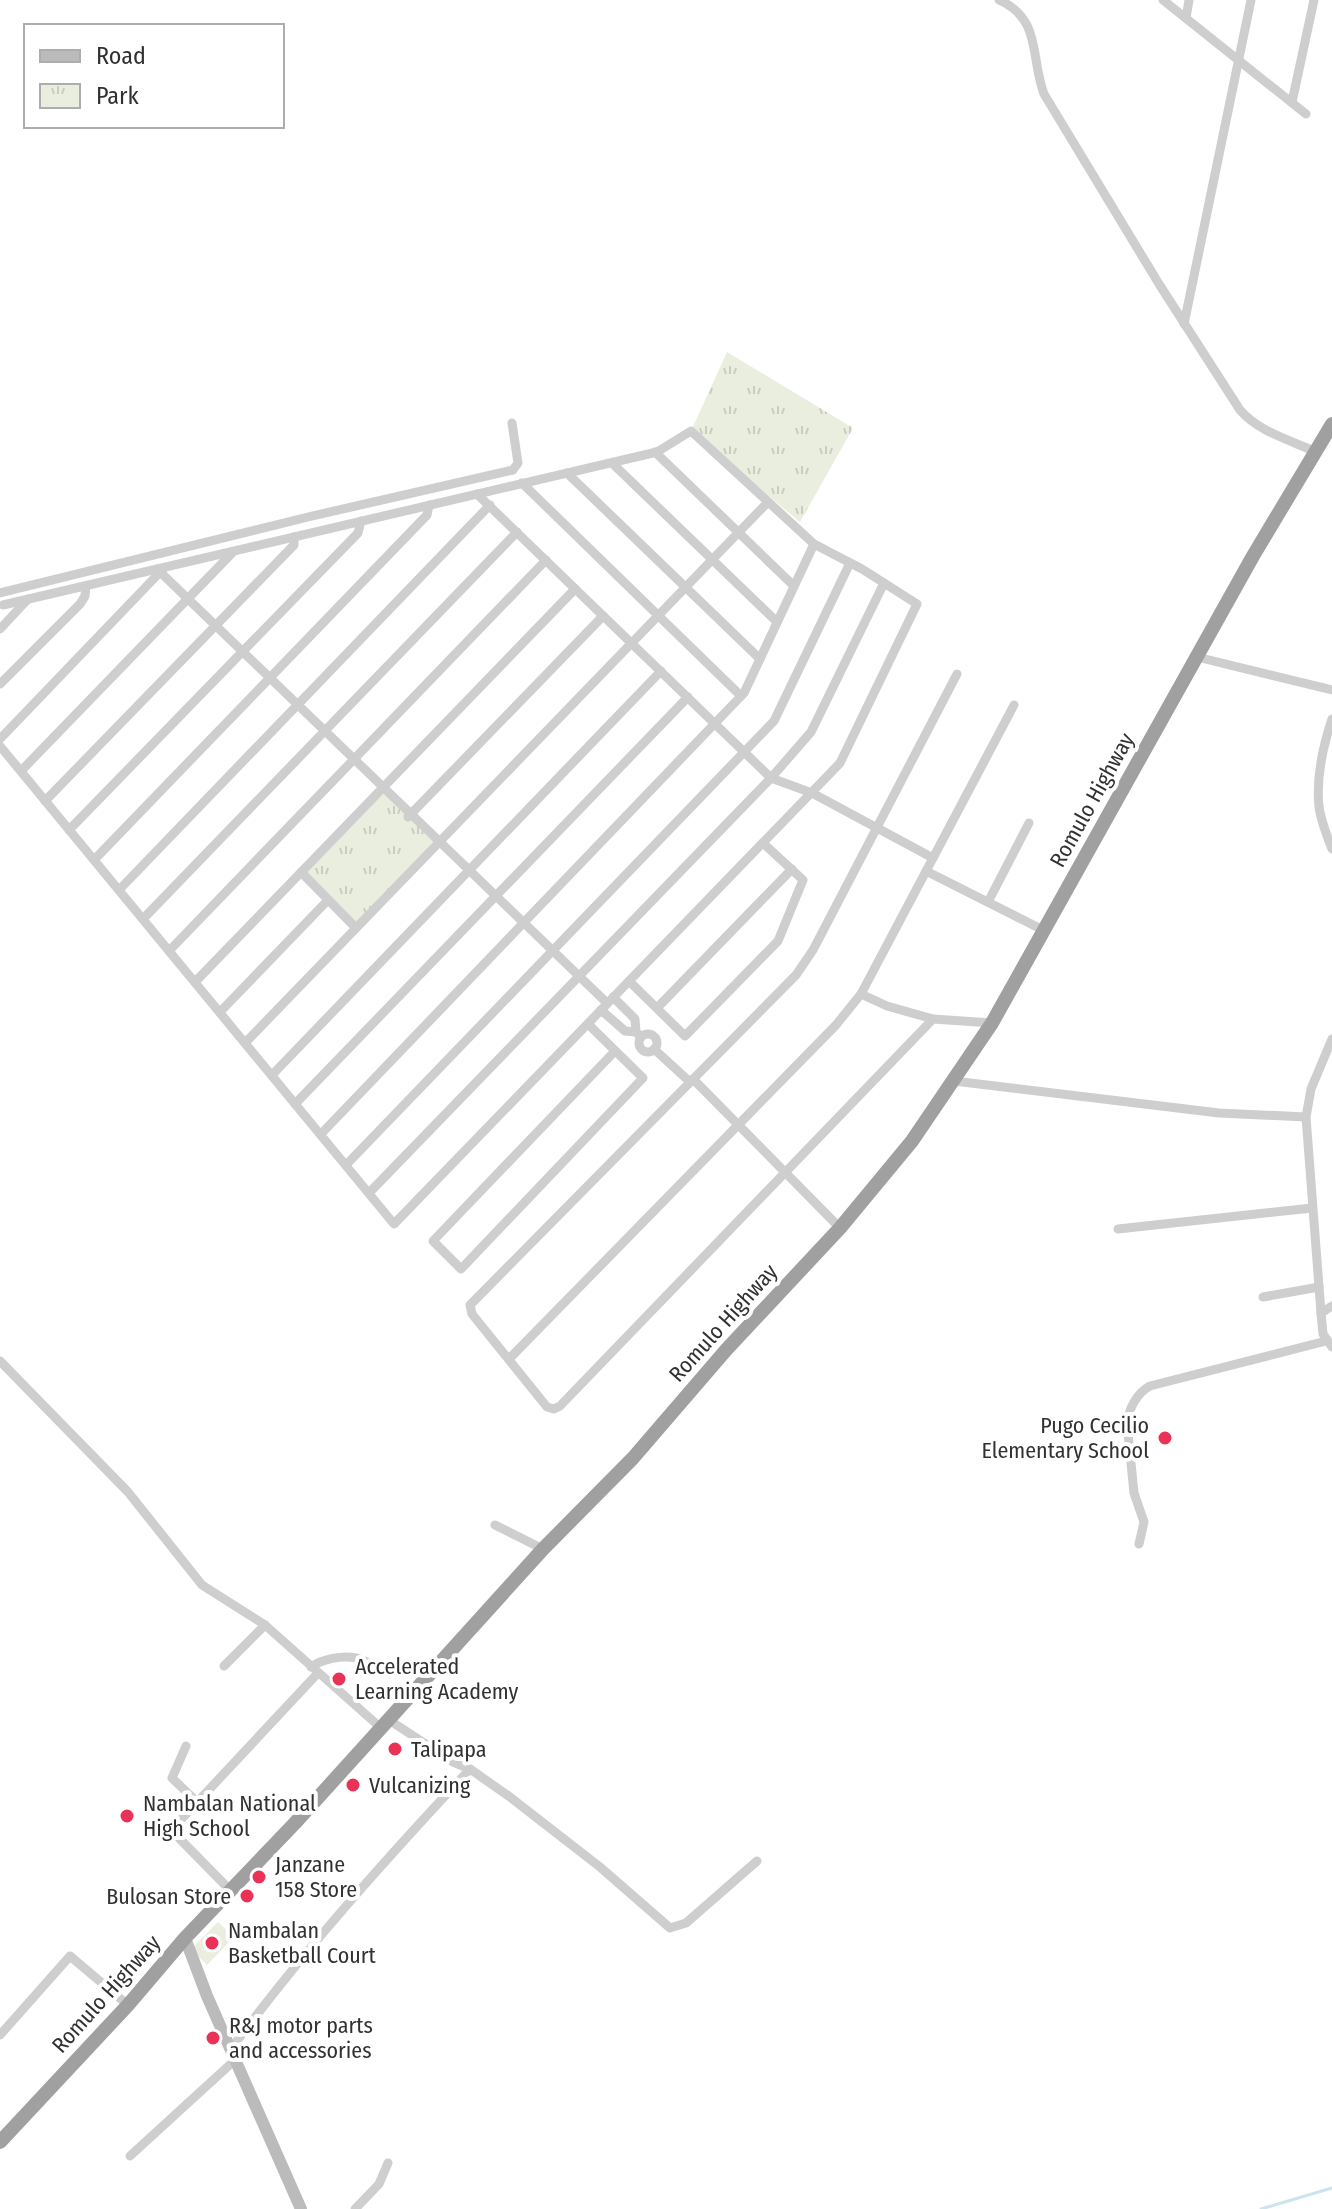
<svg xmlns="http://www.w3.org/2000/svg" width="1332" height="2209" font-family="'Fira Sans Condensed',sans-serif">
<defs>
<pattern id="park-tufts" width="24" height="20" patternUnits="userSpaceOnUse" patternTransform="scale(2)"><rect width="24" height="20" fill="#e9eedf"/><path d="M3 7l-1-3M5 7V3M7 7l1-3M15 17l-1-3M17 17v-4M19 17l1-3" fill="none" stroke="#c8cdc0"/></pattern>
</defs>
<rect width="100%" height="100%" fill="#fff"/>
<polygon fill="#e9eedf" points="218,1922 234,1937 207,1965 191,1949"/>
<g fill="url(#park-tufts)">
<polygon points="727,352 853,428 800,522 691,431"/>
<polygon points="383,793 434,841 356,923 305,873"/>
</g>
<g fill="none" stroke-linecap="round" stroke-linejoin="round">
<polyline stroke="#cbe4ed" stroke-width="3" points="1261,2209 1332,2188"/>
<g stroke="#cecece" stroke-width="9">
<path d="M999,0C1042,19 1030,57 1044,94L1159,284L1240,410C1259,432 1290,440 1316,452"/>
<polyline points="1163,0 1306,114"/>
<polyline points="1186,18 1189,0"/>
<polyline points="1292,102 1314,0"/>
<polyline points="1184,324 1251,0"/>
<polyline points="655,452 794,586"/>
<polyline points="612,463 777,622"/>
<polyline points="567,473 760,659"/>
<polyline points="522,483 741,696"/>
<polyline points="477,494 771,778 812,793 933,858"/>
<polyline points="157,569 607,1003"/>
<polyline points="0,593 308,517 513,470 518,463 512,423"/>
<polyline points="0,629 28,599"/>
<polyline points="1197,657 1332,690"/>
<polyline points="0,684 80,604 85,596 86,586"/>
<path d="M1332,719C1323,746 1316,778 1319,807C1321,821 1327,836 1332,849"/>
<polyline points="0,739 164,568"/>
<polyline points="0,746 394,1224 840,763 917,604 862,569 814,544 691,431 657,452 3,605"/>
<polyline points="21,771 233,552"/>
<polyline points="45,801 294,545 294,537"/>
<polyline points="408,817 603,616"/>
<polyline points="69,830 358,533 361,521"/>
<polyline points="94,860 427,515 429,505"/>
<polyline points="926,871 1045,931"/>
<polyline points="301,872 356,928"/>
<polyline points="119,890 490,505"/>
<polyline points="988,902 1029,823"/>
<polyline points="143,919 517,532"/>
<polyline points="169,951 546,560"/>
<polyline points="629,981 685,1036 778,941 803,880 763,843"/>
<polyline points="195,982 575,589"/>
<polyline points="861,994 887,1006 933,1019 560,1406 554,1409 547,1407 472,1314 470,1305 796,975 813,950 957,674"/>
<polyline points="613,997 635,1019 636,1032"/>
<polyline points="657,1008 792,869"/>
<polyline points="601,1010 625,1031 636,1032 641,1037"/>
<polyline points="220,1012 328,900"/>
<polyline points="933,1019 992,1023"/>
<polyline points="588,1024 643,1078 461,1269 433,1241 615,1051"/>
<circle cx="648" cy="1043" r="9"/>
<polyline points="1332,1039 1311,1089 1306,1117 1321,1313 1332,1306"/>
<polyline points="245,1043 768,502"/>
<polyline points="654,1049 690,1082"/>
<polyline points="272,1075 661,671"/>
<polyline points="693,1079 840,1228"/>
<polyline points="954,1081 1219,1113 1306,1117"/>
<polyline points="295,1104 688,697"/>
<polyline points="321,1134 744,693 814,544"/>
<polyline points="346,1165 774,721 850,563"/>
<polyline points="369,1193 771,778 811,732 884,583"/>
<polyline points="1118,1229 1312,1208"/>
<polyline points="1263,1297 1319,1287"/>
<polyline points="1321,1313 1323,1334 1332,1347"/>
<polyline points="509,1359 836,1025 861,994 1014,705"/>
<polyline points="0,1361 128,1492 202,1585 265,1625 381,1728"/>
<polyline points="495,1525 543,1549"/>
<path d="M1139,1544L1144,1522L1134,1493L1127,1423C1129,1408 1137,1393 1150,1386L1326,1341"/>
<polyline points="224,1666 265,1625"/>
<path d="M311,1667C322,1659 342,1655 356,1658C365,1660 371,1665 381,1666"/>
<polyline points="389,1720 453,1762 470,1769 510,1797 600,1867 670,1928 686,1923 757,1861"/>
<polyline points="186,1746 172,1778 197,1802"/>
<polyline points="230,1890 174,1833 174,1827 318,1673"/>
<polyline points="0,2035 70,1956 128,2005"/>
<path d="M231,2049C304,1950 386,1859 470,1769"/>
<polyline points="130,2156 235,2060"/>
<polyline points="355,2209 379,2184 388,2163"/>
</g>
<polyline stroke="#bbb" stroke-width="12" points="185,1938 207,1996 301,2209"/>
<polyline stroke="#a0a0a0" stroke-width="14" points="0,2142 128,2005 185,1938 295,1823 543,1549 633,1458 726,1350 840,1228 912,1141 992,1023 1253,556 1332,424"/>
</g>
<g fill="#e93256" stroke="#fff" stroke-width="3">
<circle cx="1165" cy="1438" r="8"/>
<circle cx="339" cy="1679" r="8"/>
<circle cx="395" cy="1749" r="8"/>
<circle cx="353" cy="1785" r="8"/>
<circle cx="127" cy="1816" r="8"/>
<circle cx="259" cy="1877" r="8"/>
<circle cx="247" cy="1896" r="8"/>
<circle cx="212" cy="1943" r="8"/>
<circle cx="213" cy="2038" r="8"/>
</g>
<g text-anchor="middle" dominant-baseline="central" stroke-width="8" stroke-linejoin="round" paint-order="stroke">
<g font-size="22" fill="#313131" stroke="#fff">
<text transform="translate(1092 800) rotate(-61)">Romulo Highway</text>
<text transform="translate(723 1323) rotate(-48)">Romulo Highway</text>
<text transform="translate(106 1994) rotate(-48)">Romulo Highway</text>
</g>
<g font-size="22" fill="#313131" stroke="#fff" text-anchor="start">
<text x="1149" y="1425" text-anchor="end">Pugo Cecilio<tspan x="1149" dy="25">Elementary School</tspan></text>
<text x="355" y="1666">Accelerated<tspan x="355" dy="25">Learning Academy</tspan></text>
<text x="411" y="1749">Talipapa</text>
<text x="369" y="1785">Vulcanizing</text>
<text x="143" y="1803">Nambalan National<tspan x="143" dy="25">High School</tspan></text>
<text x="275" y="1864">Janzane<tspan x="275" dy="25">158 Store</tspan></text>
<text x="231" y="1896" text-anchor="end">Bulosan Store</text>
<text x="228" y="1930">Nambalan<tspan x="228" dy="25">Basketball Court</tspan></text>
<text x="229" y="2025">R&amp;J motor parts<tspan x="229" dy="25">and accessories</tspan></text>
</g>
</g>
<rect x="24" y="24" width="260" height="104" fill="#ffffff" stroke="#adadad" stroke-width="2"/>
<rect x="40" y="50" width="40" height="12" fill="#bbbbbb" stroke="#adadad" stroke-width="2"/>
<text x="96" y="64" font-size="24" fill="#313131">Road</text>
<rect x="40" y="84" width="40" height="24" fill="url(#park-tufts)" stroke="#adadad" stroke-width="2"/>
<text x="96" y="104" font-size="24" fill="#313131">Park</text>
</svg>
